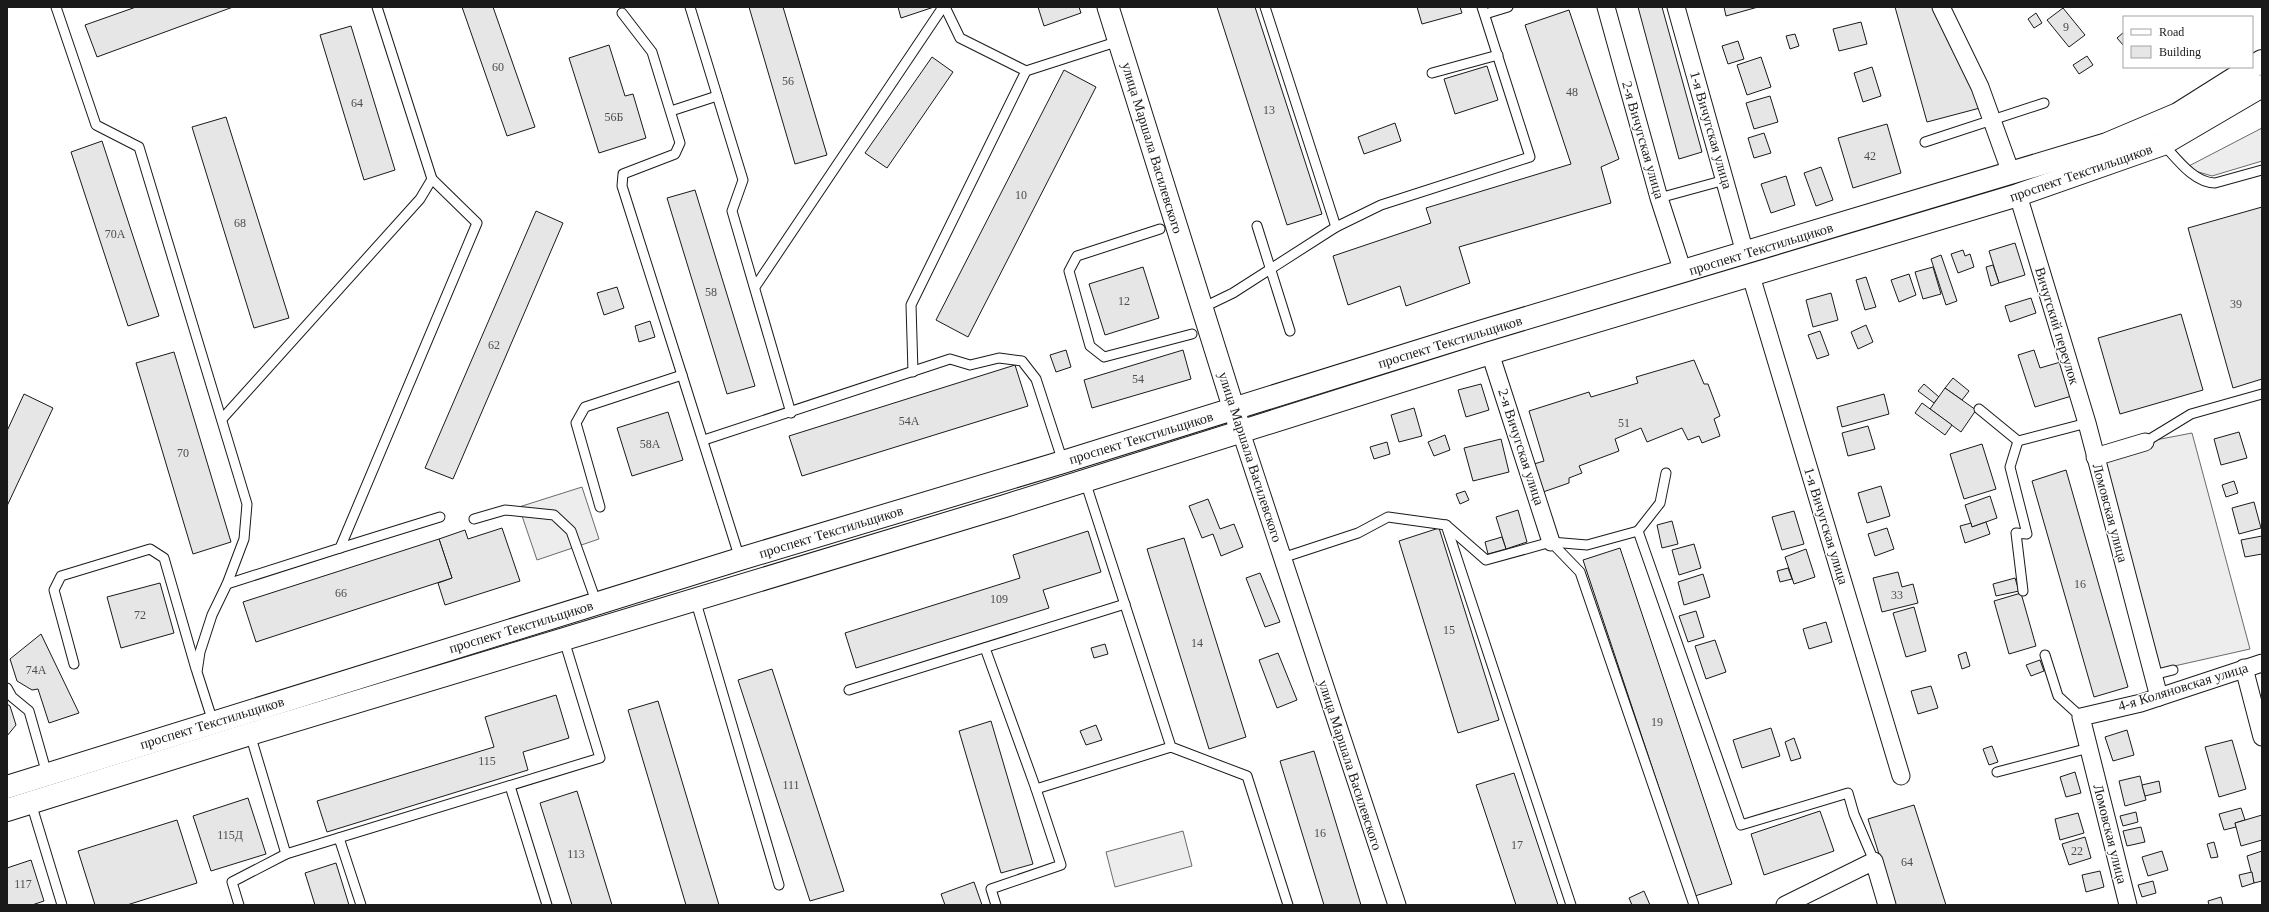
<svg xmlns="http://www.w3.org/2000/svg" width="2269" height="912" font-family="'Times New Roman',serif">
<rect width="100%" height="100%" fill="#fff"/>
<g fill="#ededed" stroke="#6a6a6a">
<polygon points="2262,128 2262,161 2212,176 2185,168"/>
<polygon points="2192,433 2250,649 2152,671 2095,457 2145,442"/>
<polygon points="582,487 599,539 537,560 519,507"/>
<polygon points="1183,831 1192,866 1115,887 1106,852"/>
</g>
<g fill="#e6e6e6" stroke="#1a1a1a">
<polygon points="136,7 233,7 97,57 85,25"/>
<polygon points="462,7 493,7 535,127 507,136"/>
<polygon points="749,7 783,7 827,155 795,164"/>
<polygon points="898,7 934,7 901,18"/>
<polygon points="1038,7 1079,7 1081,13 1044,26"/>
<polygon points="1217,7 1255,7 1322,214 1287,225"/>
<polygon points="1417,7 1460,7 1462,13 1422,24"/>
<polygon points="1638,7 1662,7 1702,152 1679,159"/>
<polygon points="1724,7 1758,7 1726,16"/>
<polygon points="1895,7 1935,7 1942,29 1950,27 1969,66 1980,108 1927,122"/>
<polygon points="2063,8 2085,35 2069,47 2047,20"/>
<polygon points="1569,10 1619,159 1601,167 1611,203 1459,247 1470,283 1406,306 1400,286 1348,305 1333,256 1431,223 1426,208 1571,164 1525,25"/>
<polygon points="2036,13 2042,23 2034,28 2028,19"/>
<polygon points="1861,22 1867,44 1839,51 1833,29"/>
<polygon points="351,26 395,170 364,180 320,35"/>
<polygon points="2124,32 2124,46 2117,38"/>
<polygon points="1795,34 1799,46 1790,49 1786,36"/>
<polygon points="1738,41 1744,59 1728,64 1722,46"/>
<polygon points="609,45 625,96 633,94 646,138 599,153 569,58"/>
<polygon points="2087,56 2093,65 2079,74 2073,65"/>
<polygon points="932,57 953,72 887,168 865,153"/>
<polygon points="1761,57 1771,87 1747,95 1737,65"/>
<polygon points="1487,66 1498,100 1455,114 1444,79"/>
<polygon points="1872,67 1881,96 1863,102 1854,73"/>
<polygon points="1064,70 1096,87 968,337 936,320"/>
<polygon points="1770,96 1778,122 1754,129 1746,103"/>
<polygon points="226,117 289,318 254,328 192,127"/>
<polygon points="1395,123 1401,141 1364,154 1358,137"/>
<polygon points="1887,124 1901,173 1853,188 1838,138"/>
<polygon points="1764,133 1771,153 1754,158 1748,138"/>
<polygon points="102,141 159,316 128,326 71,152"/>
<polygon points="1821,167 1833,200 1816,206 1804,173"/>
<polygon points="1786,176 1795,205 1771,213 1761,184"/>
<polygon points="695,190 755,386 727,394 667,198"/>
<polygon points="2262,207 2262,379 2233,388 2188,228"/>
<polygon points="536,211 563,223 453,479 425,468"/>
<polygon points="2015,243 2025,275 1999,283 1989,251"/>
<polygon points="1963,250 1965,256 1970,254 1974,267 1958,273 1951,254"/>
<polygon points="1941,255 1957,301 1946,305 1931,259"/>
<polygon points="1993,265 1999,283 1991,286 1986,267"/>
<polygon points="1143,267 1159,318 1105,335 1089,284"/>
<polygon points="1933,267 1941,294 1923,299 1915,272"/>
<polygon points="1909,274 1916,295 1899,302 1891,280"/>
<polygon points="1866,277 1876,307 1865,310 1856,280"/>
<polygon points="617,287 624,308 604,315 597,293"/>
<polygon points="1831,293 1838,320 1813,327 1806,300"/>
<polygon points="2031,298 2036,313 2010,322 2005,306"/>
<polygon points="2181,314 2203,390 2120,414 2098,338"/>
<polygon points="650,321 655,337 639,342 635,326"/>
<polygon points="1866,325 1873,342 1858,349 1851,332"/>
<polygon points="1820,331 1829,355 1817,359 1808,335"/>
<polygon points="1066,350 1071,367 1056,372 1050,355"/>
<polygon points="1183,350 1191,379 1092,408 1084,380"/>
<polygon points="2034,350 2040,368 2064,361 2075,395 2035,407 2018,355"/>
<polygon points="174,352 231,542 193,554 136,363"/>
<polygon points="1694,360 1704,384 1708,384 1720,416 1714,419 1720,436 1702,443 1699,436 1688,440 1682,428 1647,442 1641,428 1615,439 1619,451 1579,466 1582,473 1569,478 1569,483 1543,492 1534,464 1544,461 1529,411 1589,392 1591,397 1638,383 1636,377"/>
<polygon points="1015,365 1028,406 802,476 789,436"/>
<polygon points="1953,378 1969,391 1962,400 1945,388"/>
<polygon points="1481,384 1489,410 1466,417 1458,390"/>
<polygon points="1924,384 1939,397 1934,403 1918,391"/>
<polygon points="1945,388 1976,410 1961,432 1930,409"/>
<polygon points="24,394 53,408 7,506 7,431"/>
<polygon points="1884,394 1889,414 1842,427 1837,407"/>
<polygon points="1922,403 1952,425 1945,435 1915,413"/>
<polygon points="1414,408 1422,436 1399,442 1391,415"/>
<polygon points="668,412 683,460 632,476 617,428"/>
<polygon points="1868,426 1875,449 1848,456 1842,433"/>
<polygon points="2239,432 2247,458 2221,465 2214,439"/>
<polygon points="1445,435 1450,450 1434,456 1428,442"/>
<polygon points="1501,439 1509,472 1473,481 1464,448"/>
<polygon points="1387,442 1390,454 1374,459 1370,447"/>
<polygon points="1982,444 1996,489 1964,499 1950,454"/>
<polygon points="2066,470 2128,687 2094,697 2032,481"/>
<polygon points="2234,481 2238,493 2226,497 2222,485"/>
<polygon points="1881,486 1890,516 1867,523 1858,493"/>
<polygon points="1465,491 1469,500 1460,504 1456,494"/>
<polygon points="1990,496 1997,518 1972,527 1965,505"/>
<polygon points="1208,499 1220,529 1234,524 1243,547 1221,556 1213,534 1202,538 1189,506"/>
<polygon points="2254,502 2261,528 2239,534 2232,508"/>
<polygon points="1518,510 1527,542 1506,549 1496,517"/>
<polygon points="1794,511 1804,544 1782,550 1772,517"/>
<polygon points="1672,521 1678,544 1662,548 1657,525"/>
<polygon points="1986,522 1990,534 1965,543 1960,526 1971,523 1972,527"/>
<polygon points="502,528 520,581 445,605 438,583 452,578 439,539 465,530 468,539"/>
<polygon points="1439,528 1499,720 1458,733 1399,541"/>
<polygon points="1887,528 1894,549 1875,556 1868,534"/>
<polygon points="1088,531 1101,572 1043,590 1049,608 856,668 845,633 1020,578 1013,555"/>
<polygon points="2262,536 2262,554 2245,557 2241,540"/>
<polygon points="1502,537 1506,549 1488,554 1485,542"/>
<polygon points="1184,538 1246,737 1209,749 1147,549"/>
<polygon points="439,539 452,578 256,642 243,602"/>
<polygon points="1694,544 1701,568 1679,575 1672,550"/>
<polygon points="1620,548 1732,884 1695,896 1583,560"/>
<polygon points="1806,549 1815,577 1794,584 1785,557"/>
<polygon points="1788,568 1792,579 1780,582 1777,571"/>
<polygon points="1898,572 1902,587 1913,584 1918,603 1882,612 1873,578"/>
<polygon points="1260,573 1280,622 1265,627 1246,578"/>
<polygon points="1703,574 1710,597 1684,605 1678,582"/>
<polygon points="2015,578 2019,591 1996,596 1993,584"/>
<polygon points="160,583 174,633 121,648 107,597"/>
<polygon points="2021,593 2036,646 2009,654 1994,601"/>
<polygon points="1914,607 1926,651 1906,657 1893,613"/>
<polygon points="1696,611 1704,637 1688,642 1679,616"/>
<polygon points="1826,622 1832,642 1809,649 1803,629"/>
<polygon points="41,634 79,713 49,723 38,689 32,690 17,681 10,659"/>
<polygon points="1715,640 1726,672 1706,679 1695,646"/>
<polygon points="1105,644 1108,654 1094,658 1091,648"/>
<polygon points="1966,652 1970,666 1962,669 1958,655"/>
<polygon points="1278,653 1297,700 1277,708 1259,660"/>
<polygon points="2040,660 2044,671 2031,676 2026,665"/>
<polygon points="772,669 844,891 810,901 738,680"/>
<polygon points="1931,686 1938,708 1918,714 1911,691"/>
<polygon points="556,695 569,738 523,752 528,770 327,832 317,801 494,747 485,717"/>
<polygon points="658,701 719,905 686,905 628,710"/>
<polygon points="7,704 10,706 16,725 7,736"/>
<polygon points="991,721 1033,864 1001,873 959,731"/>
<polygon points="1096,725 1102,740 1086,745 1080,731"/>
<polygon points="1771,728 1780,756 1742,768 1733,740"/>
<polygon points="2127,730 2134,755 2113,761 2105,737"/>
<polygon points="1794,738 1801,758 1791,761 1785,742"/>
<polygon points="2232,740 2246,789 2219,797 2205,747"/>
<polygon points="1992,746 1998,762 1989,765 1983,749"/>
<polygon points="1314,751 1361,905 1324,905 1280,761"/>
<polygon points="2075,772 2081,793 2066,797 2060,777"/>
<polygon points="1514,773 1558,905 1516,905 1476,785"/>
<polygon points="2140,776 2146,800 2125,806 2119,781"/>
<polygon points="2159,781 2161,792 2145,796 2142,785"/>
<polygon points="577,791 612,905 572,905 540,803"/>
<polygon points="248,798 266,854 211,871 193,816"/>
<polygon points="1914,805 1946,905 1895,905 1868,819"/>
<polygon points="2241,808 2245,820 2235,823 2236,827 2224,830 2219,814"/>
<polygon points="1820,811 1834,851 1764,875 1751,834"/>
<polygon points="2136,812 2138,822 2123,826 2120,816"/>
<polygon points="2078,813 2084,833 2060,840 2055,819"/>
<polygon points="2262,815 2262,840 2241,846 2235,823"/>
<polygon points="177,820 197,883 127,905 95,905 78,851"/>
<polygon points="2141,827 2145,842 2127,846 2123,831"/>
<polygon points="2085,837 2091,858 2069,865 2062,844"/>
<polygon points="2214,842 2218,857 2211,858 2207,844"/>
<polygon points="2162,851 2168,870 2148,876 2142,857"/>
<polygon points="2262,851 2262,881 2254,883 2247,856"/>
<polygon points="31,860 44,901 32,905 7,905 7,868"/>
<polygon points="336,863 349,905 315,905 305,873"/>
<polygon points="2100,871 2104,887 2086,892 2082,875"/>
<polygon points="2252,872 2254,883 2242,887 2239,875"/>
<polygon points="2153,881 2156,893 2142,897 2138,885"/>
<polygon points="974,882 982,905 945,905 941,894"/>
<polygon points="1644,891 1650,905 1632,905 1629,898"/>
<polygon points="2221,897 2223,905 2209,905 2208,901"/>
</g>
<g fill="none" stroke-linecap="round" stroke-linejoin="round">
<defs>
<g id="service">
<polyline points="56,7 96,125 139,147 247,504 244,539 227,584 212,615 200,652 197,672 213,722"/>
<polyline points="690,7 743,180 732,211 791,413"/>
<polyline points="945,7 960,38 1026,71"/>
<polyline points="1265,7 1336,227"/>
<polyline points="622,13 652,52 680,143 675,154 623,174 622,186 682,375"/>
<polyline points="1485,14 1508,7"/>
<polyline points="1432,73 1498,55"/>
<polyline points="671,111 717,96"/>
<polyline points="1925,142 2044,103"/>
<path d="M2163,144C2177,159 2194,183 2215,183L2262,170"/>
<polyline points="1659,198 1725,180"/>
<polyline points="1257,226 1290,331"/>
<polyline points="1160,229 1077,256 1069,271 1090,346 1104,357 1192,334"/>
<polyline points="755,287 943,7"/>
<polyline points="1202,308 1233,293 1336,227 1381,205 1530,157 1482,7"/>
<polyline points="913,372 911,305 1026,71 1119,41"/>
<polyline points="1979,409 2018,441 2087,423"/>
<polyline points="222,419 420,199 432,179 377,7"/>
<polyline points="704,440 950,359 970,365 999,358 1022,361 1036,379 1063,462"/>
<polyline points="2018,441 2010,467 2027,534 2016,533 2023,591"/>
<polyline points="2145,442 2191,414 2262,394"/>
<polyline points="1085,481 1171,747 1247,776 1288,905"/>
<polyline points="600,507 576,423 585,407 682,375 740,559"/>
<polyline points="474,519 505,510 554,515 571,531 597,604"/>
<polyline points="1446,525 1486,560 1551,542 1587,545 1638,531 1660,503 1666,473"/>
<polyline points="1638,531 1741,825 1848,793 1854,814 1874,861"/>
<polyline points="1551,542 1580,572 1694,905"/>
<polyline points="340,548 440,517"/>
<polyline points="1282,558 1358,533 1388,517 1446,525 1571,905"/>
<polyline points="227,584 340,548 477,223 432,179"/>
<polyline points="695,599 779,885"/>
<polyline points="985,648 1036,789 1171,747"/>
<polyline points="2045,655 2058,696 2081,717"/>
<polyline points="74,664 54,590 61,576 150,549 164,558 196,669"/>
<polyline points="2153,675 2173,670"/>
<polyline points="7,688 12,697 29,711 47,774"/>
<polyline points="849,690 1125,604"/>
<polyline points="250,734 286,854 600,758 564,640"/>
<polyline points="1997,772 2089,748"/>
<polyline points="510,786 547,905"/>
<polyline points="31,803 62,905"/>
<polyline points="339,838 361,905"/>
<polyline points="239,905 232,882 286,854"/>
<polyline points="996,905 991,889 1061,865 1036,789"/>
</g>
<g id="minor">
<polyline points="1606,7 1659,198 1683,272"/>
<polyline points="1676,7 1745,253"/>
<polyline points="1941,7 1980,87 2011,173"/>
<polyline points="2018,195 2087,423 2159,697"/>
<polyline points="1751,276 1901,776"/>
<polyline points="1490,353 1551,542"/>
<polyline points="1241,432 1397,905"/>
<polyline points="2095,457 2145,442"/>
<polyline points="2244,668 2262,737"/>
<polyline points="1785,905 1874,861 1887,905"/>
<polyline points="2128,905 2081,717 2141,703 2262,663"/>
</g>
<polyline id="tertiary" points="1108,7 1241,432"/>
<g id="secondary">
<polyline points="7,787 740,559 1063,462 1483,331 2107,144 2178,114 2262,61"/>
<polyline points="7,810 250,734 1005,506 1490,353 2018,195 2163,144 2262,86"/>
</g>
</defs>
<use href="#service" stroke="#1a1a1a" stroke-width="11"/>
<use href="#minor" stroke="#1a1a1a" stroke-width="19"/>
<use href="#tertiary" stroke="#1a1a1a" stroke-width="23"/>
<use href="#secondary" stroke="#1a1a1a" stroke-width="24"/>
<use href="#service" stroke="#fff" stroke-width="9"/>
<use href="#minor" stroke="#fff" stroke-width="17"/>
<use href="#tertiary" stroke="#fff" stroke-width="21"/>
<use href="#secondary" stroke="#fff" stroke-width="22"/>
</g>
<g text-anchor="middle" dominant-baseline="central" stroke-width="3" stroke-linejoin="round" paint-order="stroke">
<g font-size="12" fill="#4d4d4d">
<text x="2066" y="27">9</text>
<text x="498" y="67">60</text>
<text x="788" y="81">56</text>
<text x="1572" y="92">48</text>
<text x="357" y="103">64</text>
<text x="1269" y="110">13</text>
<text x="614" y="117">56Б</text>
<text x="1870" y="156">42</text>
<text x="1021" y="195">10</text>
<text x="240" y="223">68</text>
<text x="115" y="234">70А</text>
<text x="711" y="292">58</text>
<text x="1124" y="301">12</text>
<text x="2236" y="304">39</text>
<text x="494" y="345">62</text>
<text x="1138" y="379">54</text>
<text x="909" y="421">54А</text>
<text x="1624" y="423">51</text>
<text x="650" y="444">58А</text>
<text x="183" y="453">70</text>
<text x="2080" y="584">16</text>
<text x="341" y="593">66</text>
<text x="1897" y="595">33</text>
<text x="999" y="599">109</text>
<text x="140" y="615">72</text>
<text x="1449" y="630">15</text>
<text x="1197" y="643">14</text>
<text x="36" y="670">74А</text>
<text x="1657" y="722">19</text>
<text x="487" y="761">115</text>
<text x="791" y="785">111</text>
<text x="1320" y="833">16</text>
<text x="230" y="835">115Д</text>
<text x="1517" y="845">17</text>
<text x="2077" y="851">22</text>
<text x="576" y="854">113</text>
<text x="1907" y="862">64</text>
<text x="23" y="884">117</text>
</g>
<g font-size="14" fill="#1a1a1a" stroke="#fff">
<text transform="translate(1711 130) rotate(74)">1-я Вичугская улица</text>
<text transform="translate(1643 140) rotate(74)">2-я Вичугская улица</text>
<text transform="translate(1152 148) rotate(73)">улица Маршала Василевского</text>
<text transform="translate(2081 173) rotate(-19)">проспект Текстильщиков</text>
<text transform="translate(1761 249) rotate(-17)">проспект Текстильщиков</text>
<text transform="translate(2057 326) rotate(73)">Вичугский переулок</text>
<text transform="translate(1450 342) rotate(-17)">проспект Текстильщиков</text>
<text transform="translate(1141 438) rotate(-17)">проспект Текстильщиков</text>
<text transform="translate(1521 447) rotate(72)">2-я Вичугская улица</text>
<text transform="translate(1250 457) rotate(72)">улица Маршала Василевского</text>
<text transform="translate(2110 513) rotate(75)">Ломовская улица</text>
<text transform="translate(1826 526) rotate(73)">1-я Вичугская улица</text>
<text transform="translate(831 532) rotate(-17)">проспект Текстильщиков</text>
<text transform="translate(521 627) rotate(-17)">проспект Текстильщиков</text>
<text transform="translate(2183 687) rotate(-17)">4-я Коляновская улица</text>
<text transform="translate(212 723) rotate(-17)">проспект Текстильщиков</text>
<text transform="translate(1350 765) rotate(72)">улица Маршала Василевского</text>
<text transform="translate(2110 834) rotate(76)">Ломовская улица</text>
</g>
</g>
<rect width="2269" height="912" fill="none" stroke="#1a1a1a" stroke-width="16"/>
<rect x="2123" y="16" width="130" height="52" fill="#ffffff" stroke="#a3a3a3"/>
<rect x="2131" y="29" width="20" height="6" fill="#ffffff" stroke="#a3a3a3"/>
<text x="2159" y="36" font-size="12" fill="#1a1a1a">Road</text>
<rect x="2131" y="46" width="20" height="12" fill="#e6e6e6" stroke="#a3a3a3"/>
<text x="2159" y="56" font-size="12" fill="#1a1a1a">Building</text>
</svg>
